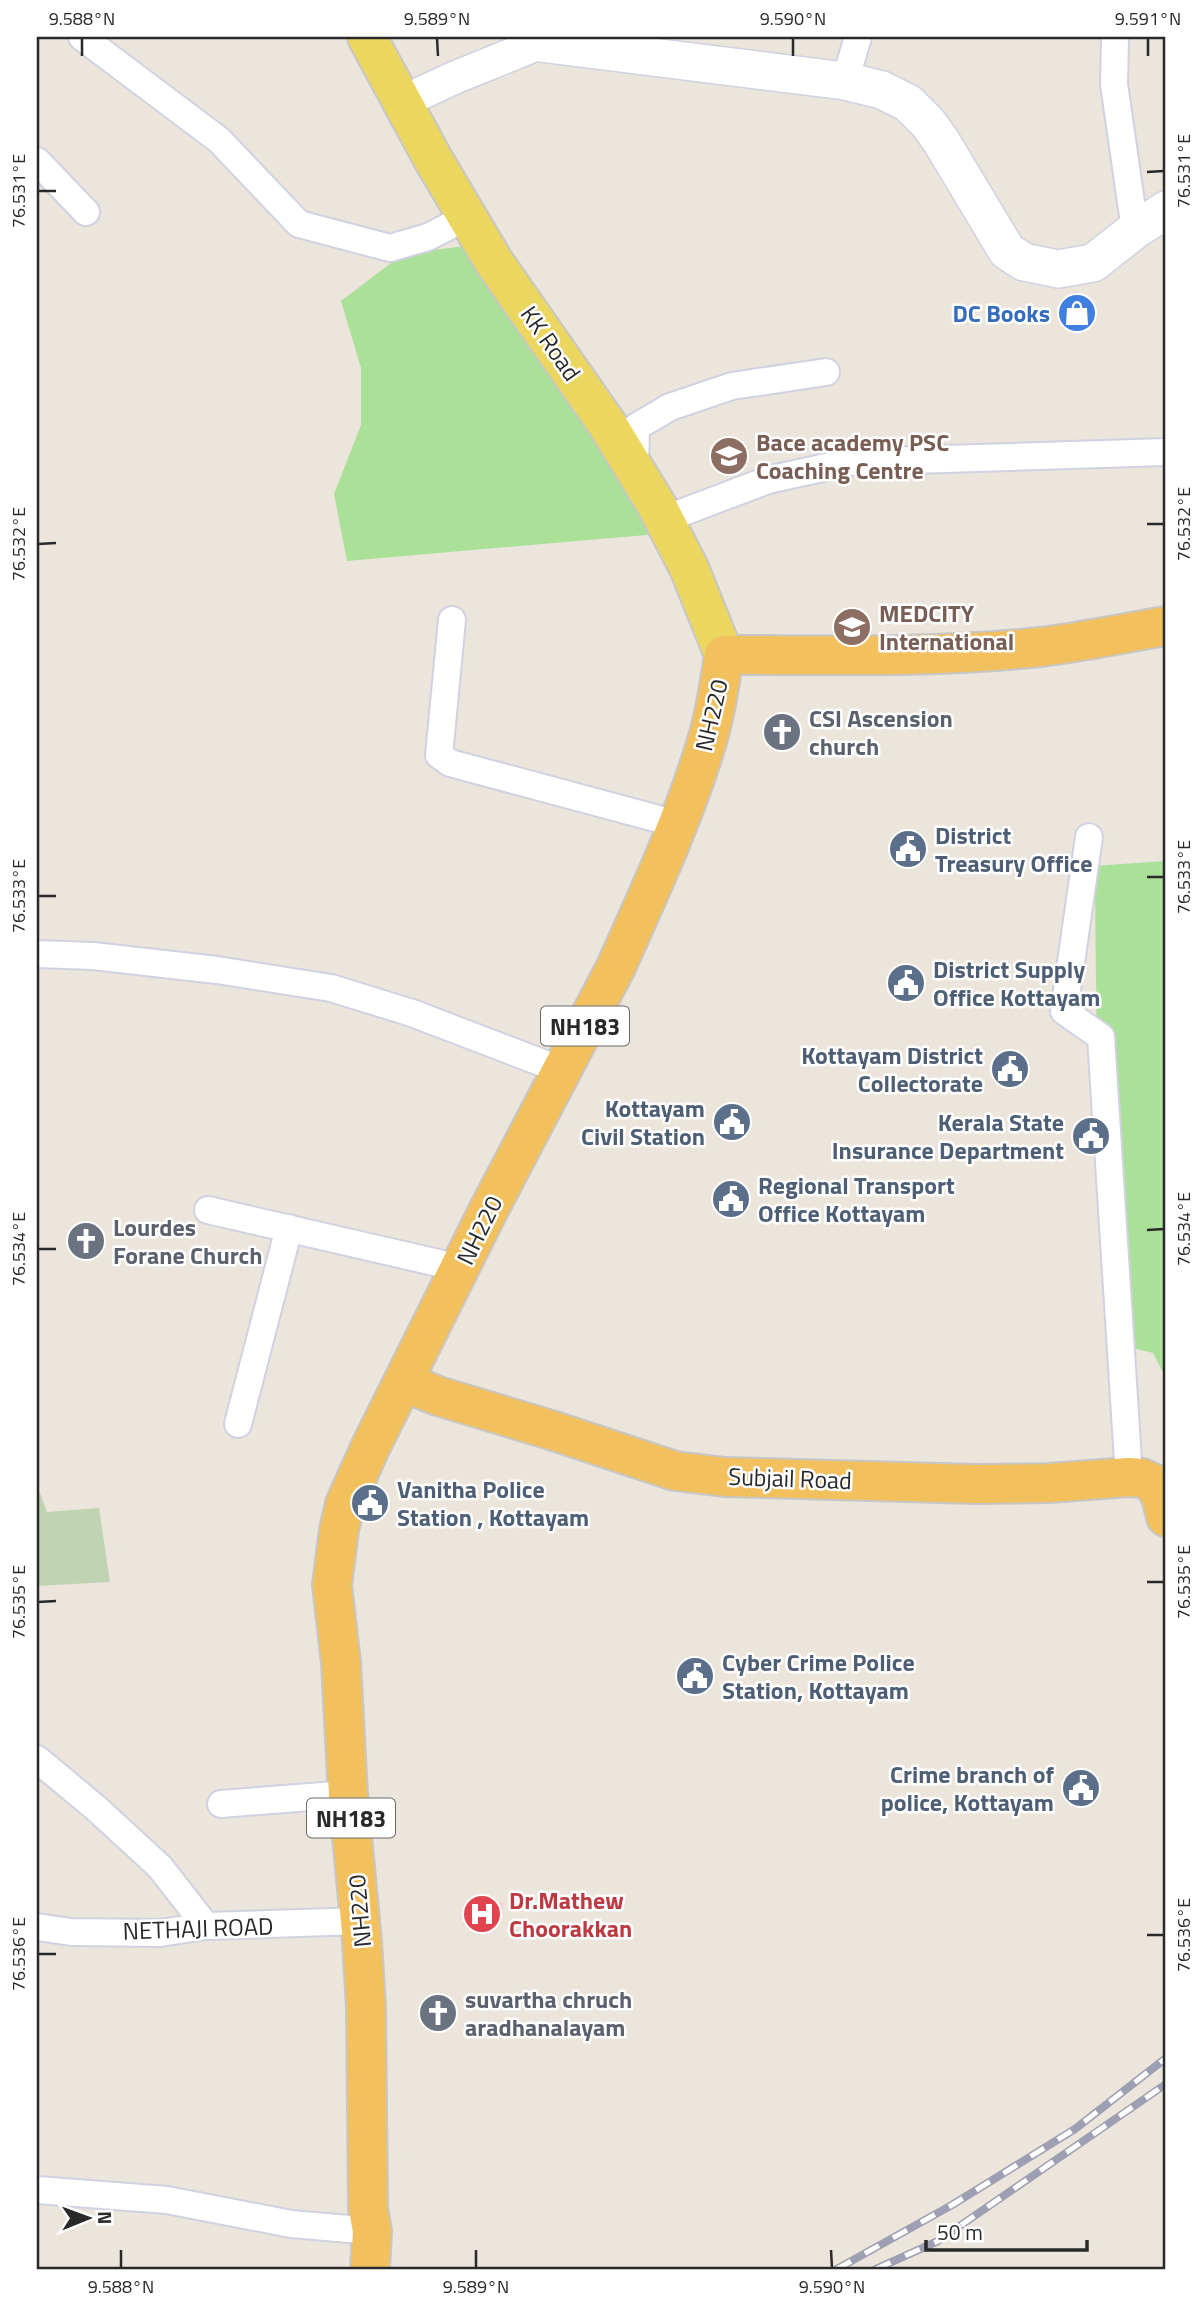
<svg xmlns="http://www.w3.org/2000/svg" width="1203" height="2306" font-family="'Titillium Web',sans-serif">
<rect width="100%" height="100%" fill="#ebe5db"/>
<polygon fill="#f2d9d8" points="463,1902 506,1902 493,1928 463,1926"/>
<g fill="#abe099">
<polygon points="465,246 658,534 347,561 334,494 361,425 361,368 341,301 403,254"/>
<polygon points="1166,861 1166,1378 1153,1353 1116,1344 1097,1071 1095,891 1092,866"/>
</g>
<polygon fill="#c0d4b3" points="37,1485 47,1512 99,1508 110,1582 37,1586"/>
<g fill="none" stroke-linecap="round" stroke-linejoin="round">
<defs>
<g id="minor">
<polyline points="82,37 219,140 299,224 390,248 428,237 467,217"/>
<polyline points="1115,37 1114,84 1135,230"/>
<polyline points="845,81 858,37"/>
<polyline points="37,161 86,212"/>
<polyline points="635,469 636,427 670,407 732,386 826,372"/>
<polyline points="665,519 768,480 849,462 1166,452"/>
<polyline points="452,620 439,755 450,763 677,824"/>
<polyline points="1089,837 1064,1011 1101,1037 1129,1477"/>
<polyline points="37,954 93,956 217,970 331,988 412,1013 561,1070"/>
<polyline points="208,1210 460,1268"/>
<polyline points="238,1424 289,1228"/>
<polyline points="37,1759 97,1809 160,1867 206,1926"/>
<polyline points="221,1804 348,1794"/>
<polyline points="37,1927 71,1932 160,1933 206,1926 361,1921"/>
<polyline points="37,2190 167,2200 291,2224 372,2231"/>
</g>
<polyline id="tertiary" points="402,102 456,77 540,43"/>
<polyline id="secondary" points="530,37 540,43 845,81 882,90 908,103 928,123 941,141 1007,251 1024,262 1058,269 1093,263 1135,230 1166,210"/>
<polyline id="primary" points="367,37 433,159 494,262 607,424 657,506 689,568 724,655"/>
<g id="trunk">
<polyline points="404,1382 438,1396 551,1430 675,1471 725,1477 976,1484 1049,1483 1129,1477 1142,1478 1153,1483 1161,1496 1166,1517"/>
<path d="M370,2269L372,2231L368,2208L366,2006L362,1942L348,1794L341,1663L332,1585L339,1530L345,1504L370,1448L489,1209L616,967C647,897 680,827 703,754C714,722 719,688 724,655C830,655 935,658 1040,647C1083,642 1124,633 1166,626"/>
</g>
</defs>
<use href="#minor" stroke="#d0d2e1" stroke-width="30"/>
<use href="#tertiary" stroke="#d0d2e1" stroke-width="35"/>
<use href="#secondary" stroke="#d0d2e1" stroke-width="40"/>
<use href="#primary" stroke="#c7c7c7" stroke-width="42"/>
<use href="#trunk" stroke="#c7c7c7" stroke-width="42"/>
<use href="#minor" stroke="#fff" stroke-width="26"/>
<use href="#tertiary" stroke="#fff" stroke-width="32"/>
<use href="#secondary" stroke="#fff" stroke-width="37"/>
<use href="#primary" stroke="#ebd65f" stroke-width="38"/>
<use href="#trunk" stroke="#f2c05c" stroke-width="38"/>
<defs>
<g id="rail">
<polyline points="837,2269 952,2205 1075,2129 1166,2058"/>
<polyline points="876,2269 938,2241 1166,2084"/>
</g>
</defs>
<use href="#rail" stroke="#9e9fb3" stroke-width="8"/>
<use href="#rail" stroke="#fff" stroke-width="5" stroke-dasharray="16" stroke-linecap="butt"/>
</g>
<path fill="none" stroke="#292929" stroke-width="2.5" d="M82,38V56M437,38L438,56M793,38V56M1148,38V56M1147,172L1164,171M38,191H56M1147,524H1164M38,544L56,543M1147,877H1164M38,896H56M1147,1230L1164,1229M38,1249H56M1147,1582H1164M38,1602L56,1601M1147,1935H1164M38,1954H56M121,2250V2268M476,2250V2268M831,2250L832,2268"/>
<defs>
<symbol id="shop-disc" viewBox="-11 -11 22 22"><circle r="9.5" fill="#3f7fe0" stroke="#fff"/><path d="M-5-2.5h2.3a2.7 3.5 0 0 1 5.4 0H5L5.5 6h-11ZM-1.5-2.5h3a1.5 2.3 0 0 0-3 0Z" fill="#fff"/></symbol>
<symbol id="school-disc" viewBox="-11 -11 22 22"><circle r="9.5" fill="#8d6e63" stroke="#fff"/><path d="M0-5L7-2L0 1L-7-2ZM-4 1L0 2.5L4 1V4Q0 6-4 4Z" fill="#fff"/></symbol>
<symbol id="university-disc" viewBox="-11 -11 22 22"><circle r="9.5" fill="#8d6e63" stroke="#fff"/><path d="M0-5L7-2L0 1L-7-2ZM-4 1L0 2.5L4 1V4Q0 6-4 4Z" fill="#fff"/></symbol>
<symbol id="church-disc" viewBox="-11 -11 22 22"><circle r="9.5" fill="#6b7280" stroke="#fff"/><path d="M-1.2-6h2.4v3.5h3.3v2.4h-3.3V6h-2.4V-.1h-3.3v-2.4h3.3Z" fill="#fff"/></symbol>
<symbol id="civic-disc" viewBox="-11 -11 22 22"><circle r="9.5" fill="#5c6f8a" stroke="#fff"/><path d="M-.6-6.5H3V-4.5H.6V-3L4-1V1h2V6H-6V1h2V-1L-.6-3ZM-1.2 2.5V6h2.4V2.5Z" fill="#fff"/></symbol>
<symbol id="hospital-disc" viewBox="-11 -11 22 22"><circle r="9.5" fill="#e0444e" stroke="#fff"/><path d="M-5-5h3v3.5h4V-5h3V5h-3V1.5h-4V5h-3Z" fill="#fff"/></symbol>
</defs>
<g fill-rule="evenodd">
<use href="#shop-disc" x="1055" y="291" width="44" height="44"/>
<use href="#school-disc" x="707" y="434" width="44" height="44"/>
<use href="#university-disc" x="830" y="605" width="44" height="44"/>
<use href="#church-disc" x="760" y="710" width="44" height="44"/>
<use href="#civic-disc" x="886" y="827" width="44" height="44"/>
<use href="#civic-disc" x="884" y="961" width="44" height="44"/>
<use href="#civic-disc" x="988" y="1047" width="44" height="44"/>
<use href="#civic-disc" x="710" y="1100" width="44" height="44"/>
<use href="#civic-disc" x="1069" y="1114" width="44" height="44"/>
<use href="#civic-disc" x="709" y="1177" width="44" height="44"/>
<use href="#church-disc" x="64" y="1219" width="44" height="44"/>
<use href="#civic-disc" x="348" y="1481" width="44" height="44"/>
<use href="#civic-disc" x="673" y="1654" width="44" height="44"/>
<use href="#civic-disc" x="1059" y="1766" width="44" height="44"/>
<use href="#hospital-disc" x="460" y="1892" width="44" height="44"/>
<use href="#church-disc" x="416" y="1991" width="44" height="44"/>
</g>
<g text-anchor="middle" dominant-baseline="central" stroke-width="5" stroke-linejoin="round" paint-order="stroke">
<g fill="#fff" stroke="#696969" stroke-width="2">
<rect x="541" y="1006.5" width="88" height="39" rx="5"/>
<rect x="307" y="1798.5" width="88" height="39" rx="5"/>
</g>
<g font-size="23" font-weight="bold" fill="#292929">
<text x="585" y="1026">NH183</text>
<text x="351" y="1818">NH183</text>
</g>
<g font-size="24" font-weight="bold" fill="#366cbe" stroke="#fff" text-anchor="end">
<text x="1050" y="313">DC Books</text>
</g>
<g font-size="24" fill="#292929" stroke="#fff">
<text transform="translate(551 343) rotate(55)">KK Road</text>
<text transform="translate(711 715) rotate(-77)">NH220</text>
<text transform="translate(479 1230) rotate(-64)">NH220</text>
<text transform="translate(790 1478) rotate(2)">Subjail Road</text>
<text transform="translate(359 1911) rotate(-95)">NH220</text>
<text transform="translate(198 1928) rotate(-2)">NETHAJI ROAD</text>
</g>
<g font-size="24" font-weight="bold" fill="#785e54" stroke="#fff" text-anchor="start">
<text x="756" y="442">Bace academy PSC<tspan x="756" dy="28">Coaching Centre</tspan></text>
<text x="879" y="613">MEDCITY<tspan x="879" dy="28">International</tspan></text>
</g>
<g font-size="24" font-weight="bold" fill="#5b616d" stroke="#fff" text-anchor="start">
<text x="809" y="718">CSI Ascension<tspan x="809" dy="28">church</tspan></text>
<text x="113" y="1227">Lourdes<tspan x="113" dy="28">Forane Church</tspan></text>
<text x="465" y="1999">suvartha chruch<tspan x="465" dy="28">aradhanalayam</tspan></text>
</g>
<g font-size="24" font-weight="bold" fill="#4e5e75" stroke="#fff" text-anchor="start">
<text x="935" y="835">District<tspan x="935" dy="28">Treasury Office</tspan></text>
<text x="933" y="969">District Supply<tspan x="933" dy="28">Office Kottayam</tspan></text>
<text x="983" y="1055" text-anchor="end">Kottayam District<tspan x="983" dy="28">Collectorate</tspan></text>
<text x="705" y="1108" text-anchor="end">Kottayam<tspan x="705" dy="28">Civil Station</tspan></text>
<text x="1064" y="1122" text-anchor="end">Kerala State<tspan x="1064" dy="28">Insurance Department</tspan></text>
<text x="758" y="1185">Regional Transport<tspan x="758" dy="28">Office Kottayam</tspan></text>
<text x="397" y="1489">Vanitha Police<tspan x="397" dy="28">Station , Kottayam</tspan></text>
<text x="722" y="1662">Cyber Crime Police<tspan x="722" dy="28">Station, Kottayam</tspan></text>
<text x="1054" y="1774" text-anchor="end">Crime branch of<tspan x="1054" dy="28">police, Kottayam</tspan></text>
</g>
<g font-size="24" font-weight="bold" fill="#be3a42" stroke="#fff" text-anchor="start">
<text x="509" y="1900">Dr.Mathew<tspan x="509" dy="28">Choorakkan</tspan></text>
</g>
</g>
<rect width="1203" height="2306" fill="none" stroke="#ffffff" stroke-width="77"/>
<g transform="translate(88 2218) rotate(89)" stroke="#ffffff" stroke-width="5" paint-order="stroke">
<path d="M0-5L12 26L0 18L-12 26Z" fill="#292929"/>
<text y="-10" font-size="19" font-weight="bold" text-anchor="middle" fill="#292929">N</text>
</g>
<path d="M926 2240v10h161v-10" fill="none" stroke="#292929" stroke-width="3.5"/>
<text x="937" y="2240" font-size="21" fill="#292929" stroke="#ffffff" stroke-width="5" paint-order="stroke">50 m</text>
<rect x="38" y="38" width="1126" height="2230" fill="none" stroke="#292929" stroke-width="2.5"/>
<g font-size="18" text-anchor="middle" fill="#292929">
<text x="82" y="25">9.588°N</text>
<text x="437" y="25">9.589°N</text>
<text x="793" y="25">9.590°N</text>
<text x="1148" y="25">9.591°N</text>
<text transform="translate(1184 171) rotate(-90)" y="6">76.531°E</text>
<text transform="translate(19 191) rotate(-90)" y="6">76.531°E</text>
<text transform="translate(1184 524) rotate(-90)" y="6">76.532°E</text>
<text transform="translate(19 544) rotate(-90)" y="6">76.532°E</text>
<text transform="translate(1184 877) rotate(-90)" y="6">76.533°E</text>
<text transform="translate(19 896) rotate(-90)" y="6">76.533°E</text>
<text transform="translate(1184 1229) rotate(-90)" y="6">76.534°E</text>
<text transform="translate(19 1249) rotate(-90)" y="6">76.534°E</text>
<text transform="translate(1184 1582) rotate(-90)" y="6">76.535°E</text>
<text transform="translate(19 1602) rotate(-90)" y="6">76.535°E</text>
<text transform="translate(1184 1935) rotate(-90)" y="6">76.536°E</text>
<text transform="translate(19 1954) rotate(-90)" y="6">76.536°E</text>
<text x="121" y="2293">9.588°N</text>
<text x="476" y="2293">9.589°N</text>
<text x="832" y="2293">9.590°N</text>
</g>
</svg>
